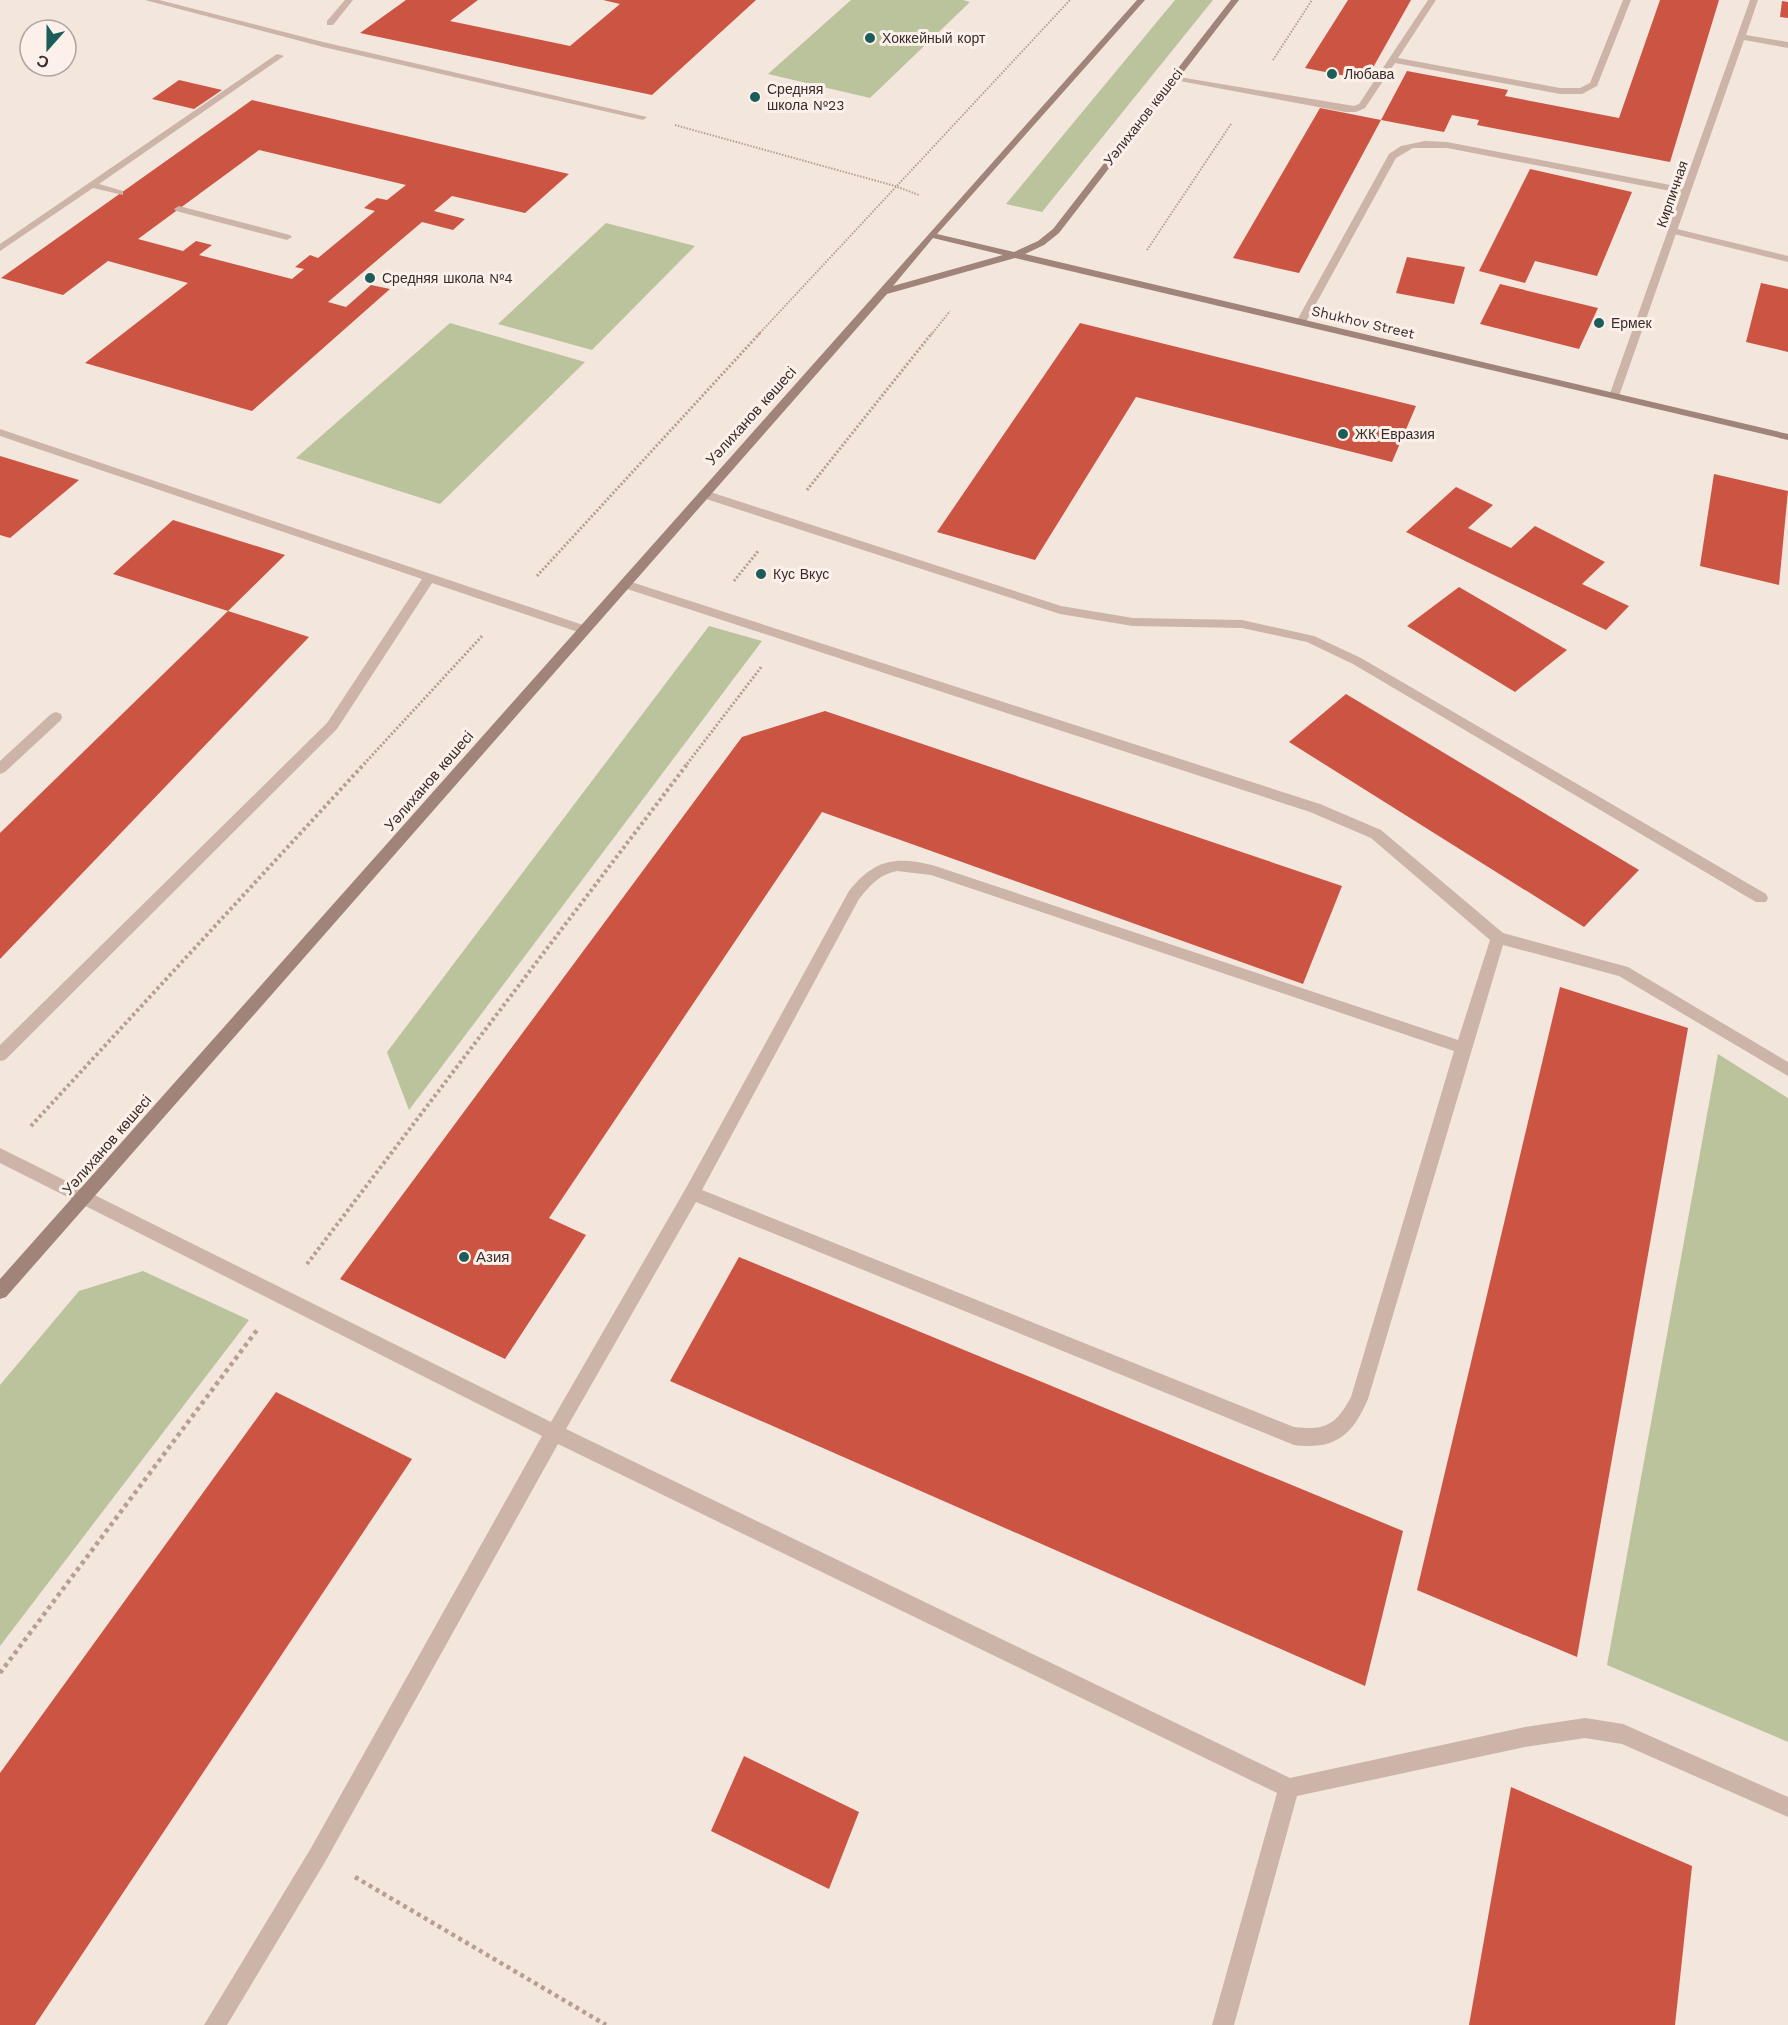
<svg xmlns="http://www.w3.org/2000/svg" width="1788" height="2025" font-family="'Work Sans',sans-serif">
<rect width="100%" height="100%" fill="#f3e6dd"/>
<g fill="#bbc39c">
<polygon points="851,0 963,0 970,2 870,98 768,74"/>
<polygon points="1175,0 1213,0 1042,212 1006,204"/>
<polygon points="606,223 695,246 592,350 498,324"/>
<polygon points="450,323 585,362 440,504 296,458"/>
<polygon points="709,626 762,641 409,1110 387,1052"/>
<polygon points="1718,1054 1788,1098 1788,1742 1607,1665"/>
<polygon points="143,1271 249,1320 0,1646 0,1385 79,1291"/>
</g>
<g fill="#cb5443" fill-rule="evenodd">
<polygon points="406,0 478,0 450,21 570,46 620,4 603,0 756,0 652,95 360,33"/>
<polygon points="1348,0 1411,0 1366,80 1305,68"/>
<polygon points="1660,0 1719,0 1670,162 1477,125 1479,120 1452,115 1444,132 1381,120 1407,71 1508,90 1505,96 1619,118"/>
<polygon points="1782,1 1788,2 1788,18 1780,17"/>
<polygon points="179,80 222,90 194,109 152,99"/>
<path d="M252,100L569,174L525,213L452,196L434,211L465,219L453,230L422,222L328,302L346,307L371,285L390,289L252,411L85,363L188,283L108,261L63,295L1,278ZM259,150L406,185L387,200L377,198L370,203L364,208L375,211L318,258L310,255L295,267L304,269L292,279L199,255L212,245L196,241L183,251L138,239Z"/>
<polygon points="1320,108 1381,120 1299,273 1233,258"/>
<polygon points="1530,169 1632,192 1597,276 1535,261 1525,283 1479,271"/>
<polygon points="1407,257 1465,267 1454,304 1396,293"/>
<polygon points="1761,283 1788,289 1788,352 1746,342"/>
<polygon points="1500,284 1598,308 1579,349 1480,324"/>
<polygon points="1080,323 1416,406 1392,462 1136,397 1035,560 937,532"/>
<polygon points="0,456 79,480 10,538 0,535"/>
<polygon points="1714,474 1788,491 1779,585 1700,566"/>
<polygon points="1456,487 1493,505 1468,528 1511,548 1535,526 1605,562 1582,584 1629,606 1606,630 1406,532"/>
<polygon points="173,520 285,555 228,611 113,574"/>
<polygon points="1459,587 1567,650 1515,692 1407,626"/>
<polygon points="228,611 309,637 0,959 0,833"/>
<polygon points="1346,694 1639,870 1584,927 1289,742"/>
<polygon points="825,711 1342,886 1303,984 822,812 549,1218 586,1235 505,1359 340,1279 742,737"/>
<polygon points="1560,987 1688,1028 1577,1657 1417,1590"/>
<polygon points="739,1257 1403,1531 1365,1686 670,1381"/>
<polygon points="276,1392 412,1459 35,2025 0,2025 0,1773"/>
<polygon points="744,1756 859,1812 829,1889 711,1831"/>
<polygon points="1511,1787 1692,1866 1675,2025 1469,2025"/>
</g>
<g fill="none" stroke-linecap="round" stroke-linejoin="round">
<g stroke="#b89e92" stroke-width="2" stroke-dasharray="1.5 1.5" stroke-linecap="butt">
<polyline points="1273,60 1312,0"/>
<polyline points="675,125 895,186 919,195"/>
<polyline points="1147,250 1231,124"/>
<polyline points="758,335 1070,0"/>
<polyline points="931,335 950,311"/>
</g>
<g stroke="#b89e92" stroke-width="3" stroke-dasharray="2 2" stroke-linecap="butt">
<polyline points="807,490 932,333"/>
<polyline points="537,576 760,333"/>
<polyline points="734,581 759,550"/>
<polyline points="364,764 483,635"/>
<polyline points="687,764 762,666"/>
</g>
<g stroke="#b89e92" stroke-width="4" stroke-dasharray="3 3" stroke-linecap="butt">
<polyline points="31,1126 365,763"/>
<polyline points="307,1264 688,763"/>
</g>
<g stroke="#b89e92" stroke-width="4.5" stroke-dasharray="4 4" stroke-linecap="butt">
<polyline points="0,1673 257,1330"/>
<polyline points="355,1877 606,2025"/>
</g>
<g fill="#ccb4a8" fill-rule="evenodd">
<polygon points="145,0 159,0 323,42 647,117 643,120 323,47"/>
<polygon points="345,0 353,0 333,25 327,25 327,21"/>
<polygon points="1428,0 1436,0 1398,58 1560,88 1580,88 1590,83 1623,0 1631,0 1597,86 1582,94 1560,94 1395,63 1365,108 1356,112 1345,112 1169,79 1173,76 1354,106 1359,104"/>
<polygon points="277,54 284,56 99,184 123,191 123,195 93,188 0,251 0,244"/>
<polygon points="1425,141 1447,142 1686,188 1691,191 1686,194 1447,148 1413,148 1396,158 1306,322 1297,324 1296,322 1389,154 1401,146"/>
<polygon points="179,206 290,235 292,237 287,240 176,211 174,209"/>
<polygon points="1673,228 1788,256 1788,262 1670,233 1668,231"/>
<polygon points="0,429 589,627 591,630 585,634 581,633 432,583 337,729 5,1060 0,1061 0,1045 327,723 422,579 0,436"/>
<polygon points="704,490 1061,606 1133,618 1242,620 1314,636 1361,658 1766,894 1768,898 1766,902 1756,902 1353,664 1307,642 1242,628 1133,626 1060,614 700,497 700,491"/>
<path d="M625,580L1320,804L1381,830L1503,933L1628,967L1788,1062V1076L1619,976L1503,945L1368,1399C1352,1436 1335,1450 1294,1445L696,1202L566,1429L1290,1778L1525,1727L1585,1718L1623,1724L1788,1797V1817L1622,1744L1585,1738L1525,1747L1297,1796L1234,2025H1212L1277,1793L558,1444L325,1862L227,2025H204L311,1848L542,1436L0,1163V1148L551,1422L686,1188L849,891C874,860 894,856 932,865L1458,1040L1490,940L1371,838L1310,812L621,587L619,584ZM897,871L931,875L1454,1051L1351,1397C1336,1425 1325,1431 1294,1427L702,1190L859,899C870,885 880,874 897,871Z"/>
<polygon points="56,712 61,714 62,717 61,720 5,772 0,774 0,761 51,714"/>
</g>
<polygon fill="#ccb4a8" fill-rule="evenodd" points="1750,0 1758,0 1746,35 1788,42 1788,48 1744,40 1619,396 1618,398 1610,398 1609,396"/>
<path fill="#a08379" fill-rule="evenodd" d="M1137,0H1145L937,234L1014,252L1038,241L1053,229L1231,0H1239L1059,233L1044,245L1025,254L1788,434V440L1015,258L887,294L6,1297L0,1299V1279ZM933,238L1003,255L893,286Z"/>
</g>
<g fill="#1c5c59" stroke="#fbf1ea" stroke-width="2">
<circle cx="870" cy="38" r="6"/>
<circle cx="1332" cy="74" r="6"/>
<circle cx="755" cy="97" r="6"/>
<circle cx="370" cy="278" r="6"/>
<circle cx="1599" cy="323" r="6"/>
<circle cx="1343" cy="434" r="6"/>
<circle cx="761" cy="574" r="6"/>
<circle cx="464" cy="1257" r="6"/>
</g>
<g text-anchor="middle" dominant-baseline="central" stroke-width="6" stroke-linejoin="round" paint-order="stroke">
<g font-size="14" fill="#392c29" stroke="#fbf1ea" text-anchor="start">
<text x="882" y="38">Хоккейный корт</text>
<text x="1344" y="74">Любава</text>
<text x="767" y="89">Средняя<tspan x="767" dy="16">школа №23</tspan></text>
<text x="382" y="278">Средняя школа №4</text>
<text x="1611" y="323">Ермек</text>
<text x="1355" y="434">ЖК Евразия</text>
<text x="773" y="574">Кус Вкус</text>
</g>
<g font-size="14" fill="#392c29" stroke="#fbf1ea">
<text transform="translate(1143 117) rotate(-52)">Уәлиханов көшесі</text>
<text transform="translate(1672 194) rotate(-71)">Кирпичная</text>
<text transform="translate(1363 322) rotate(13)">Shukhov Street</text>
</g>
<g font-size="15" fill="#392c29" stroke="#fbf1ea">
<text transform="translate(751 416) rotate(-48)">Уәлиханов көшесі</text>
<text transform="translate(429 781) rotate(-49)">Уәлиханов көшесі</text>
<text transform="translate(107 1145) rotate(-49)">Уәлиханов көшесі</text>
</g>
<g font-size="15" fill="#392c29" stroke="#fbf1ea" text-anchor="start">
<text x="476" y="1257">Азия</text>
</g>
</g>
<g transform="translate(48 48) rotate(201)"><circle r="28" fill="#fbf1ea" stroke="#ada29d" stroke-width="1.5"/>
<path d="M0-4.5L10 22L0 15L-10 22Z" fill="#1c5c59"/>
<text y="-9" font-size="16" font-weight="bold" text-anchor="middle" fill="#392c29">С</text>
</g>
</svg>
